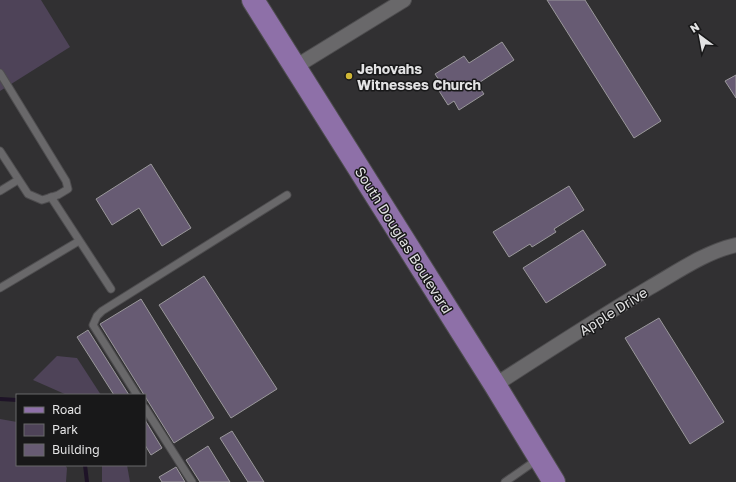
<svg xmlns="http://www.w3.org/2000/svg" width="736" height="482" font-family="'Golos Text',sans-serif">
<rect width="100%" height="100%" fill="#313032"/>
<g fill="#4e4358">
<polygon points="0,0 41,0 70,47 0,91"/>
<polygon points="57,356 77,358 101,395 67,395 33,380"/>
<polygon points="0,419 17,422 17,465 65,465 67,468 66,482 0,482"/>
<polygon points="102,465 127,465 130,482 102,482"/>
</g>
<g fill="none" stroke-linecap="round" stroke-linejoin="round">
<g stroke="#1e1327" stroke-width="4">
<polyline points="0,399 17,400"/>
<polyline points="85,465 87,482"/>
</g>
</g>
<g fill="#675b73" stroke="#9a989b">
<polygon points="547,0 585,0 661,121 634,138"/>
<polygon points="502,42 514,60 477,84 484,94 459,110 454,101 448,105 434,83 439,80 435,74 464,56 469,63"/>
<polygon points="736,75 736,98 725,81"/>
<polygon points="151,164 191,228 162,246 139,208 112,225 96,199"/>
<polygon points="569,186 584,210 554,229 556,232 532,247 530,244 509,257 493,232"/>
<polygon points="583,230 606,265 546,303 523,268"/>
<polygon points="204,276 277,389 231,418 159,305"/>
<polygon points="141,299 214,418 174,443 100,324"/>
<polygon points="659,318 724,422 690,444 625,338"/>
<polygon points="88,330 129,395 114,395 77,337"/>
<polygon points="145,420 162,448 151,455 145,445"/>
<polygon points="232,431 264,482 248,482 220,438"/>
<polygon points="208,446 230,482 200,482 186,460"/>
<polygon points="176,467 185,482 162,482 159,477"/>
</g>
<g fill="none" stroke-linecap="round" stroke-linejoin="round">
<defs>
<g id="lane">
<polyline points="0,73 66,181 68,189 58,195 42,200 28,194 0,151"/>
<polyline points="0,191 18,180"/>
<polyline points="51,197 111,289"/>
<polyline points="0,288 79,241"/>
<polyline points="137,395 93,325 97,316 102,311 287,195"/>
<polyline points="145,408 192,482"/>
<polyline points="505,482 538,459"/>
</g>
<g id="street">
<polyline points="295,67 404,0"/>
<path d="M495,385C546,352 597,319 649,288C677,272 705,252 736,245"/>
</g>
<polyline id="primary" points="253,0 495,385 554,482"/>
</defs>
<use href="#lane" stroke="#4e4d4f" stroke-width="9"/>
<use href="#street" stroke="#4e4d4f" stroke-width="16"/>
<use href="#primary" stroke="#4e4d4f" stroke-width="24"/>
<use href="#lane" stroke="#69686a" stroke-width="7"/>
<use href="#street" stroke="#69686a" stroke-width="14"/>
<use href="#primary" stroke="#8e70a8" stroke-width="22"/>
</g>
<circle fill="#d0b736" stroke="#181819" stroke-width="1.5" cx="349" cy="76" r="4"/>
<g text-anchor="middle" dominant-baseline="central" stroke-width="3" stroke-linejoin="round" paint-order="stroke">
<g font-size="14" font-weight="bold" fill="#e3e3e4" stroke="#181819" text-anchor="start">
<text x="357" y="68">Jehovahs<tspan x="357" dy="16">Witnesses Church</tspan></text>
</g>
<g font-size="14" fill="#e3e3e4" stroke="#181819">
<text transform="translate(404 240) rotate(58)">South Douglas Boulevard</text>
<text transform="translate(613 311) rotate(-32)">Apple Drive</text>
</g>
</g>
<rect x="16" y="394" width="130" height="72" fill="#181819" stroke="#69696a"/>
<rect x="24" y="407" width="20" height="6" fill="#8e70a8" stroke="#69696a"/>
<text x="52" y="414" font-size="12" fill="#e3e3e4">Road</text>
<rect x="24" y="424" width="20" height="12" fill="#4e4358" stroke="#69696a"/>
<text x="52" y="434" font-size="12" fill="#e3e3e4">Park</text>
<rect x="24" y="444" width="20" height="12" fill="#675b73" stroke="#69696a"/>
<text x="52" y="454" font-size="12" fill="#e3e3e4">Building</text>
<g transform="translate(700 36) rotate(328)" stroke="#181819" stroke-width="3" paint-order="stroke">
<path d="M0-3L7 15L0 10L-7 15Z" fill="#e3e3e4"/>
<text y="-6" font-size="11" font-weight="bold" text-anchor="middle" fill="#e3e3e4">N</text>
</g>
</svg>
